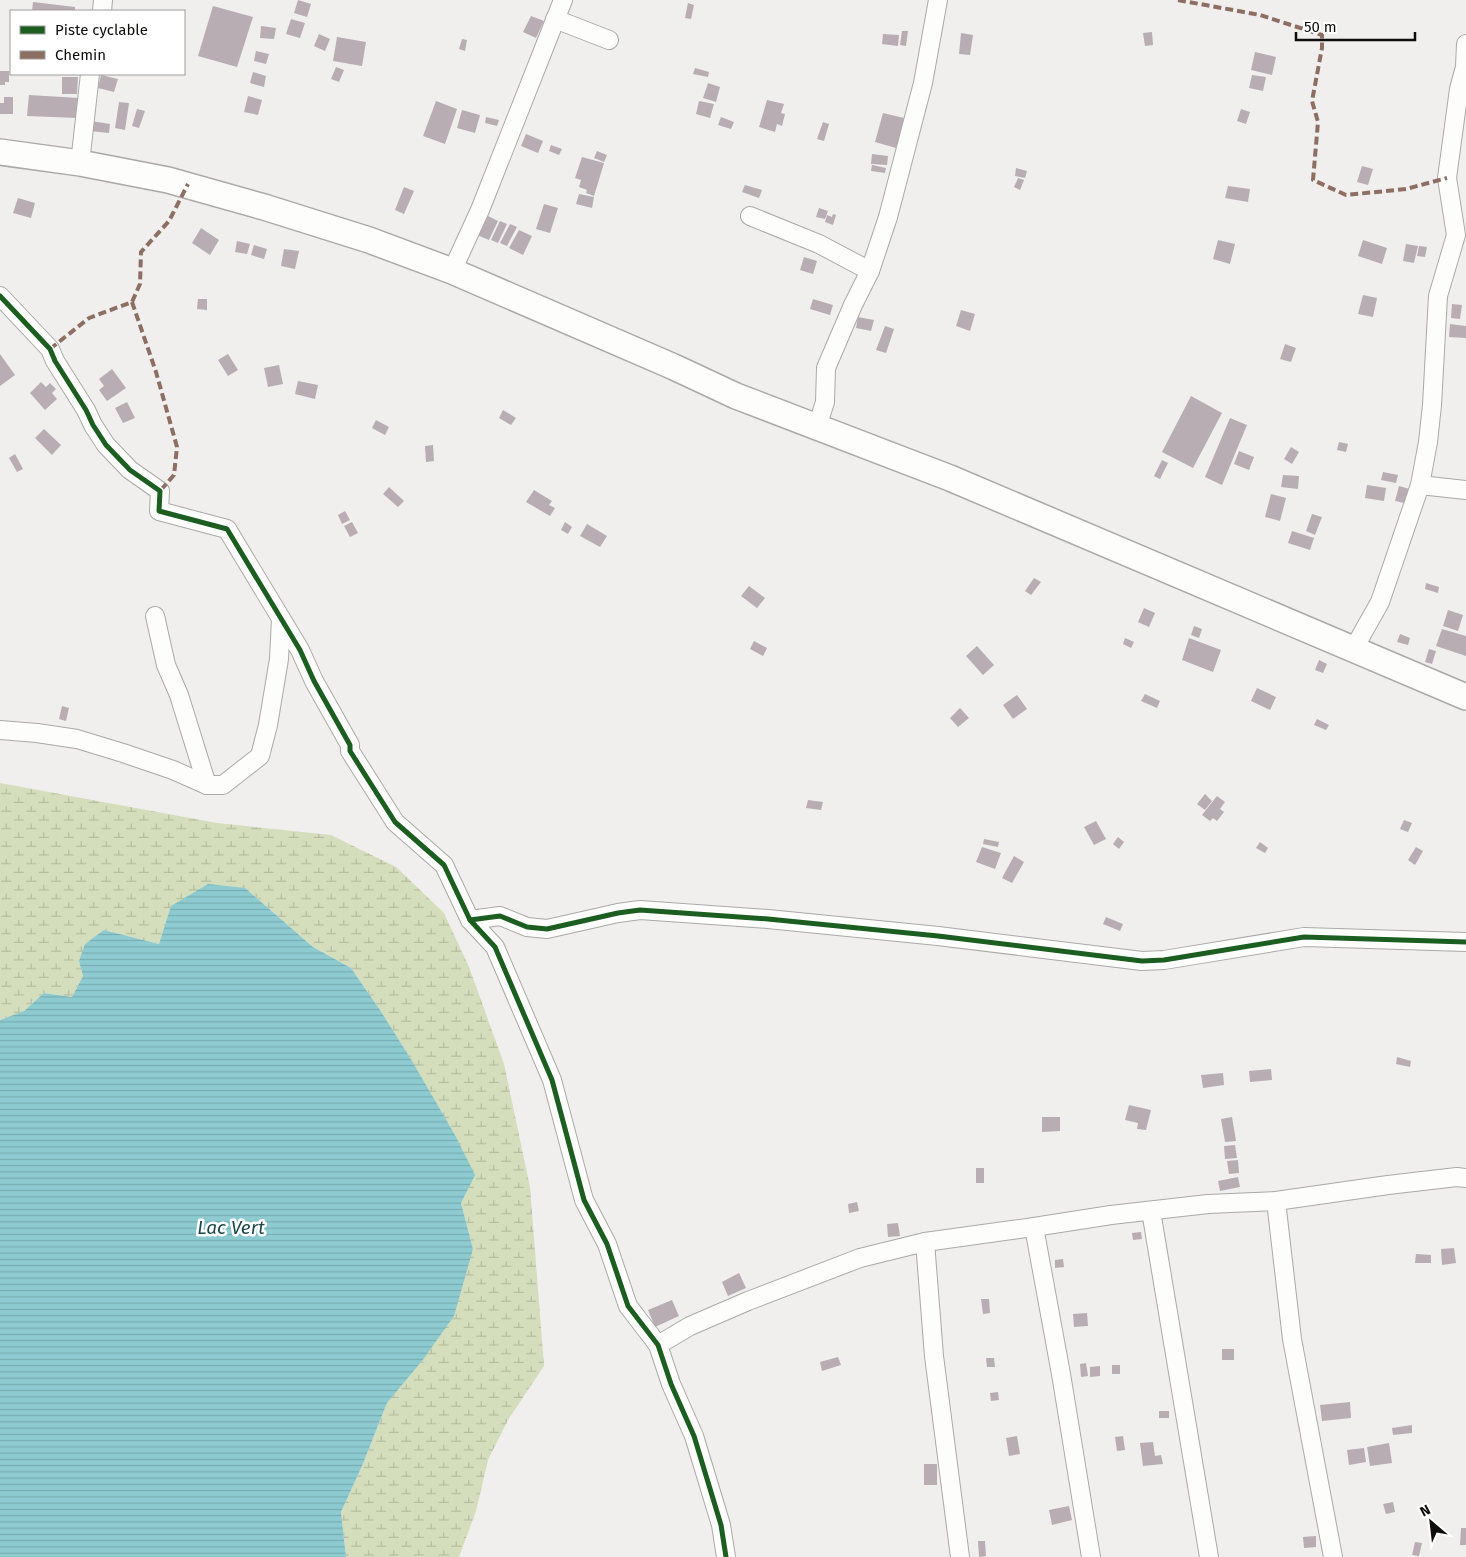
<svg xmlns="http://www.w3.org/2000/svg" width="1466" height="1557" font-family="'Fira Sans',sans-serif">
<defs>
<pattern id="wetland-marsh" width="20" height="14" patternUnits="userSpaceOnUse" patternTransform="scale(1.25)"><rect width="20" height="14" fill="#d4debc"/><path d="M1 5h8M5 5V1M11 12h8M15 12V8" fill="none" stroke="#b5bda0"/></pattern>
<pattern id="water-rules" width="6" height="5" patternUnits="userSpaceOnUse" patternTransform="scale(1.25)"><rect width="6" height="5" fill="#8dcbd0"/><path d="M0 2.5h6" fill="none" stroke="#78adb1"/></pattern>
</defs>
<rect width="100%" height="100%" fill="#f0efed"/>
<polygon fill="url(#wetland-marsh)" points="0,783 217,823 331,835 396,867 444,913 469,967 504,1064 530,1187 544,1366 508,1420 488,1460 476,1511 459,1557 346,1557 341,1512 362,1466 387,1403 422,1361 473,1249 461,1203 455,1135 380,1010 351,968 313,947 245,888 171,907 159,944 104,930 79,961 83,976 72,997 44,993 24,1011 0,1020"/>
<polygon fill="url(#water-rules)" points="208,884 245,888 313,947 351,968 380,1010 412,1061 455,1135 475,1175 461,1203 473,1249 454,1316 422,1361 387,1403 362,1466 341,1512 346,1557 0,1557 0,1020 24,1011 44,993 72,997 83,976 79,961 85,944 104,930 159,944 171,906"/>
<g fill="#b8adb3">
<polygon points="298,0 311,4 307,17 294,13"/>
<polygon points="33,2 75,7 75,11 32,11"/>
<polygon points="688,3 694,5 691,19 685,18"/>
<polygon points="213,6 253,17 237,67 198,56"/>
<polygon points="531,16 544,21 536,38 523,32"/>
<polygon points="291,19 305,23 300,38 286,34"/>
<polygon points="261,26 276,28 274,39 260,38"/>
<polygon points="902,31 908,31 906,46 900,45"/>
<polygon points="1152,32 1153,45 1145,46 1143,33"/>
<polygon points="961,33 973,35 970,55 959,54"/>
<polygon points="319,34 330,39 325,51 314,46"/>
<polygon points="883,34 899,35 898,46 882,44"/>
<polygon points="337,37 366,42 362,66 333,61"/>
<polygon points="462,39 467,40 465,51 459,49"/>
<polygon points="256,51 269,54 266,64 254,61"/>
<polygon points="1255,52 1276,57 1272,75 1251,70"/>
<polygon points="336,67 344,70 339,82 331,79"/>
<polygon points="695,68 709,72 708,77 693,74"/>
<polygon points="0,71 9,71 9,82 5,82 5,85 0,85"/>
<polygon points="253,72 266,76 264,87 250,83"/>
<polygon points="101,75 118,79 114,92 98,88"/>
<polygon points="1252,75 1266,77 1263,91 1249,88"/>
<polygon points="62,77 78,77 77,94 62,94"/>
<polygon points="708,83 720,87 716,102 703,98"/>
<polygon points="29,95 79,98 78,118 27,116"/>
<polygon points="248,96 262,100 258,115 244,112"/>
<polygon points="4,97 13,97 13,114 0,114 0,103 4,103"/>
<polygon points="767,100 784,104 781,113 785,114 782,126 777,124 775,132 759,127"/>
<polygon points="436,101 457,109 445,144 423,136"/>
<polygon points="699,101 714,104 710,118 696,114"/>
<polygon points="119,102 129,103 125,130 115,128"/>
<polygon points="137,109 145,111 139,128 132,126"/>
<polygon points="1241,109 1250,112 1246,124 1237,121"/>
<polygon points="462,110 480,115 475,133 457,128"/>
<polygon points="883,113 904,118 896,148 875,142"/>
<polygon points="486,117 499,120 497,126 485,123"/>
<polygon points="721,117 734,122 731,129 718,125"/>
<polygon points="91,121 110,124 109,133 90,131"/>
<polygon points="823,122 829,124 824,141 817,139"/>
<polygon points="526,134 543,141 538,153 521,146"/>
<polygon points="551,145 562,149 559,155 549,151"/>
<polygon points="597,151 607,155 604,162 594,158"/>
<polygon points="872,154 888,156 887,165 871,164"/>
<polygon points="582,157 604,163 594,196 586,193 587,190 579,187 581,180 575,178"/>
<polygon points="872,165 886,168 885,173 871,171"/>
<polygon points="1362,166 1373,169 1368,185 1357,182"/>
<polygon points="1016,168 1027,171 1025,178 1015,176"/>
<polygon points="1018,178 1024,180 1020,190 1014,187"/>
<polygon points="745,185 762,190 759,198 742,192"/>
<polygon points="1228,186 1250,189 1248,202 1225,198"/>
<polygon points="404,187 414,191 404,214 395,210"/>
<polygon points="579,194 594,197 592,208 576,204"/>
<polygon points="18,198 35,203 31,218 13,213"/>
<polygon points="544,204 558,208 550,233 536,229"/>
<polygon points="819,208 828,211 825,219 816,217"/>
<polygon points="833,214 836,215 833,225 825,222 827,215 832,217"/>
<polygon points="486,215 498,221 489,240 477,235"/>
<polygon points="500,221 507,224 498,243 491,240"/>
<polygon points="510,224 517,227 507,246 500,243"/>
<polygon points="201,228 219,240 210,255 192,243"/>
<polygon points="519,230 532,236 523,255 509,248"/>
<polygon points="1218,240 1235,244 1230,264 1213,259"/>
<polygon points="1363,240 1387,248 1382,264 1358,256"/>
<polygon points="237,241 250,244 247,254 235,252"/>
<polygon points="1406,244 1418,246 1414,263 1403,261"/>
<polygon points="254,245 267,249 264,259 251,255"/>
<polygon points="1419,246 1427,247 1425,257 1417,256"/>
<polygon points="284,249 299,251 295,269 281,266"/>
<polygon points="804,257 817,261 813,274 800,270"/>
<polygon points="1363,295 1377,298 1373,317 1358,314"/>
<polygon points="198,299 207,299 207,310 197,309"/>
<polygon points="813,299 833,305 830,315 810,309"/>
<polygon points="1452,304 1462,305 1460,319 1451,318"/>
<polygon points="961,310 975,314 970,331 956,326"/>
<polygon points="858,317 874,320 871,331 856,328"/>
<polygon points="1450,324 1466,326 1466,338 1449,337"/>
<polygon points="885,326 894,329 886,353 876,350"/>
<polygon points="1285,344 1296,348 1291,362 1280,359"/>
<polygon points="0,354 15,375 0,386"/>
<polygon points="228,354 238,370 228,376 218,360"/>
<polygon points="279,365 283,384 268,387 264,368"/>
<polygon points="112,369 126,388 107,401 99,390 104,386 99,379"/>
<polygon points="298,381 318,385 315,399 295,394"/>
<polygon points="41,382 46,387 50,383 56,389 52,393 57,399 45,410 30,393"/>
<polygon points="1191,396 1222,413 1193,468 1162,452"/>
<polygon points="127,402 135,418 123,423 115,408"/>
<polygon points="503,410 516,418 511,425 499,418"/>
<polygon points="1230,418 1247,425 1222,485 1205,477"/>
<polygon points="376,420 389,427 385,435 372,428"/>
<polygon points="44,429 61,445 52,455 35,438"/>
<polygon points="1339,442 1348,444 1346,452 1337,450"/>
<polygon points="433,445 434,461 426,462 425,446"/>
<polygon points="1291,447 1299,452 1292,464 1284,459"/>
<polygon points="1239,451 1254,457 1249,470 1234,464"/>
<polygon points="15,454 23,469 17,472 9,458"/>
<polygon points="1162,460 1168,463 1160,479 1154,476"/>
<polygon points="1383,472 1398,475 1396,483 1381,480"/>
<polygon points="1283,475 1299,476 1298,489 1281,487"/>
<polygon points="1367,485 1386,488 1384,501 1365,498"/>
<polygon points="1399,486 1413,490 1409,504 1395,501"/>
<polygon points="389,487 404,501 398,507 383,494"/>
<polygon points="534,490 552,501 549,505 555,508 550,516 526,502"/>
<polygon points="1271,494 1286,498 1280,521 1265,517"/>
<polygon points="345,511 350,520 342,524 338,515"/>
<polygon points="1312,514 1322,517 1315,535 1306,531"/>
<polygon points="352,522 358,533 350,537 344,526"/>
<polygon points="565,522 572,527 568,534 561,530"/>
<polygon points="587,524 607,536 600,547 580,536"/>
<polygon points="1292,531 1314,538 1310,550 1288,543"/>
<polygon points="1034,578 1041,582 1031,595 1025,591"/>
<polygon points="1426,583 1439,587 1438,593 1425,589"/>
<polygon points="749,586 765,598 757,608 741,596"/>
<polygon points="1144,608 1155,613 1149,627 1138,622"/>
<polygon points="1448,610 1463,615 1458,631 1443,626"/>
<polygon points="1194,626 1202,629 1199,638 1191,635"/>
<polygon points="1442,629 1466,636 1466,656 1436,646"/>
<polygon points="1400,634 1410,638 1408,645 1397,642"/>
<polygon points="1125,638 1134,642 1131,648 1123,644"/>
<polygon points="1189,638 1221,650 1213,672 1182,660"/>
<polygon points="754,641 767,648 763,656 750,649"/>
<polygon points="977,646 994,665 983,675 966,656"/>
<polygon points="1429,649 1436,651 1432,664 1425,662"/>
<polygon points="1319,660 1327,664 1323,673 1315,670"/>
<polygon points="1257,688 1276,697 1270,710 1251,701"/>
<polygon points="1145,694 1160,701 1157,708 1141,701"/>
<polygon points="1017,695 1027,709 1013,719 1003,705"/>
<polygon points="62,706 69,708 66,721 59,719"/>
<polygon points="960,708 969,718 958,727 950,718"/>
<polygon points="1317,719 1329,725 1326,730 1314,725"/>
<polygon points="1205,794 1212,801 1205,810 1197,804"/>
<polygon points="1217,796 1225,802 1220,809 1224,812 1217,821 1213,818 1210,821 1202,815"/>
<polygon points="808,800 823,802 821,810 806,808"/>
<polygon points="1404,820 1412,823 1408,832 1400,829"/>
<polygon points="1096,821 1106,839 1094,845 1084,827"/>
<polygon points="1118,837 1124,842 1119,849 1113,844"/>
<polygon points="984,839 999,842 998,847 983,844"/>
<polygon points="1260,842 1268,848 1265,853 1256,848"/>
<polygon points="982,847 1001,853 995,869 976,862"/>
<polygon points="1416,847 1423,851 1415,865 1408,860"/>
<polygon points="1014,856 1024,862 1012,883 1002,878"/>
<polygon points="1106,917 1123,924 1120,931 1103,924"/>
<polygon points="1397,1057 1411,1061 1410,1067 1396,1064"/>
<polygon points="1271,1069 1272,1080 1250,1082 1249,1071"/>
<polygon points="1223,1073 1224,1085 1203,1088 1201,1075"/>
<polygon points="1129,1105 1151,1110 1146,1130 1137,1129 1138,1123 1125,1120"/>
<polygon points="1042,1117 1060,1117 1060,1131 1042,1132"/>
<polygon points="1232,1117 1236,1141 1225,1142 1221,1119"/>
<polygon points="1235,1145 1237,1158 1225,1159 1224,1146"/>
<polygon points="1238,1160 1239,1173 1229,1174 1227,1161"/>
<rect x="976" y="1168" width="8" height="15"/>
<polygon points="1238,1177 1240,1187 1220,1191 1218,1181"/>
<polygon points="857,1202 859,1211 849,1213 848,1204"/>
<polygon points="898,1223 900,1236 888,1237 887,1224"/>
<polygon points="1141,1232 1142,1239 1133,1240 1132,1233"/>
<polygon points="1454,1248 1456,1263 1442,1265 1441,1249"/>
<polygon points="1416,1254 1431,1255 1431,1263 1415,1263"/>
<polygon points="1063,1259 1064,1267 1055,1268 1055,1260"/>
<polygon points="739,1273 746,1288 728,1296 722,1282"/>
<polygon points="981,1299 989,1299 990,1313 983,1314"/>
<polygon points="672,1300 679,1316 655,1327 648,1310"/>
<polygon points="1087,1313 1088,1326 1074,1327 1073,1314"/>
<rect x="1222" y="1349" width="12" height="11"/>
<polygon points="838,1357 841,1365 822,1371 820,1362"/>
<polygon points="986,1358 994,1358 995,1367 987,1367"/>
<polygon points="1086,1363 1088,1376 1081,1377 1080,1364"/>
<rect x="1112" y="1365" width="8" height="9"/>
<polygon points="1100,1366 1100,1376 1090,1377 1090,1367"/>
<polygon points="998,1392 999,1400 991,1401 990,1393"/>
<polygon points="1350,1402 1351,1418 1322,1421 1320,1405"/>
<rect x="1159" y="1411" width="10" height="7"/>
<polygon points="1412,1425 1412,1433 1393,1435 1392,1428"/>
<polygon points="1017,1436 1020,1454 1009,1456 1006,1438"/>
<polygon points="1123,1436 1125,1450 1117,1451 1115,1437"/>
<polygon points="1153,1442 1155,1456 1161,1455 1163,1464 1143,1466 1140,1443"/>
<polygon points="1389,1443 1392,1463 1370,1466 1367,1447"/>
<polygon points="1364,1448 1366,1462 1349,1465 1347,1450"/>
<rect x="924" y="1464" width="13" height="21"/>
<polygon points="1393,1502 1395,1512 1386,1514 1383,1504"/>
<polygon points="1069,1506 1072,1520 1052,1525 1049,1510"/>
<polygon points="1461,1528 1466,1528 1466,1545 1460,1545"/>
<polygon points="1316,1536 1316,1547 1304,1548 1303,1537"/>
<polygon points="978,1541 985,1541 986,1556 979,1557"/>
<polygon points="1415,1542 1422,1543 1419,1556 1412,1555"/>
</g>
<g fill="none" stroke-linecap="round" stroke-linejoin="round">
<defs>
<g id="minor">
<polyline points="102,11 103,0"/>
<polyline points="555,19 609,40"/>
<polyline points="80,163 90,74"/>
<polyline points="750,216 819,244 870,271"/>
<polyline points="452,271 480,210 563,0"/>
<polyline points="0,296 50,349 55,361 86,410 93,425 106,445 130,470 160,491 159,511 227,529 300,650 314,681 350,745 350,751 395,822 444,865 470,920 495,947 552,1080 584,1200 607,1244 628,1306 658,1345 671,1384 694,1436 721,1525 726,1557"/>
<polyline points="817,427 825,402 826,368 853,305 870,271 888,217 923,83 938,0"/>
<polyline points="1420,485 1466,490"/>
<polyline points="155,616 166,665 179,695 207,785"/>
<polyline points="1353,650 1380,602 1420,485 1428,442 1432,405 1438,296 1456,235 1447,178 1459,89 1465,67 1466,44"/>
<polyline points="0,730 37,733 77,739 123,753 173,770 207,785 223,785 260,756 268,725 279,659 281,619"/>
<polyline points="470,920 500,916 527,927 547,929 618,913 640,910 768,919 938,936 1142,961 1164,960 1304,937 1466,942"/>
<polyline points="1276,1201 1292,1339 1333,1557"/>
<polyline points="1151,1211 1209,1557"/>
<polyline points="1034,1227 1061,1374 1091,1557"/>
<polyline points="925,1242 934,1356 960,1557"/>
<polyline points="658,1345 690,1326 748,1301 860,1258 925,1242 1034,1227 1111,1215 1208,1204 1276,1201 1388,1185 1457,1177 1466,1178"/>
</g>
<polyline id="highway" points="0,152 80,163 168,180 264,207 369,240 452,271 674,367 736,396 950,478 1466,697"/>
</defs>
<use href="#minor" stroke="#aaa9a8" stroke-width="20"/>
<use href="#highway" stroke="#aaa9a8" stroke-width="28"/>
<use href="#minor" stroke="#fdfdfc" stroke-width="18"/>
<use href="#highway" stroke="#fdfdfc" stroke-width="25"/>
<g stroke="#8d6e63" stroke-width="4" stroke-dasharray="8 4" stroke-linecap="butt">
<polyline points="1178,0 1260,15 1322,35 1322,48 1312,101 1318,122 1313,180 1346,195 1406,189 1447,178"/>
<polyline points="132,302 156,372 177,447 174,475 160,491"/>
<polyline points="50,349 89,318 132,302 140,284 141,252 169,221 188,184"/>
</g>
<defs>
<g id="cycleway">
<polyline points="0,296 50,349 55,361 86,410 93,425 106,445 130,470 160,491 159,511 227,529 300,650 314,681 350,745 350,751 395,822 444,865 470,920 495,947 552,1080 584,1200 607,1244 628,1306 658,1345 671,1384 694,1436 721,1525 726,1557"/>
<polyline points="470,920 500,916 527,927 547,929 618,913 640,910 768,919 938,936 1142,961 1164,960 1304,937 1466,942"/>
</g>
</defs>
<use href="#cycleway" stroke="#fff" stroke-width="8"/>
<use href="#cycleway" stroke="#1b5e20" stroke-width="5"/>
</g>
<g text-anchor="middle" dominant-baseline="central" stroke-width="5" stroke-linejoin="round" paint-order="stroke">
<g font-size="19" font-style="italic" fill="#1e484b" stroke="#fff">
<text x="231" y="1227">Lac Vert</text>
</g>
</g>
<rect x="10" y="10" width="175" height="65" fill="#ffffff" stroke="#9e9e9e"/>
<rect x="20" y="26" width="25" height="8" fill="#1b5e20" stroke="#9e9e9e"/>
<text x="55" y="35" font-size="15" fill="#0d0d0c">Piste cyclable</text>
<rect x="20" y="51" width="25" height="8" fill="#8d6e63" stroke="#9e9e9e"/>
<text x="55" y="60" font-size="15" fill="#0d0d0c">Chemin</text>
<g transform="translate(1431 1522) rotate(332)" stroke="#ffffff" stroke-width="4" paint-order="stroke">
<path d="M0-4L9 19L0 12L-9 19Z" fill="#0d0d0c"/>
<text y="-8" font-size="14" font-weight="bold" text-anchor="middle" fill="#0d0d0c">N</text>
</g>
<path d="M1296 32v8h119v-8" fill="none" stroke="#0d0d0c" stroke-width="2.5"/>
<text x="1304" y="32" font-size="15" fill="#0d0d0c" stroke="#ffffff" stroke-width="4" paint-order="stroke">50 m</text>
</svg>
